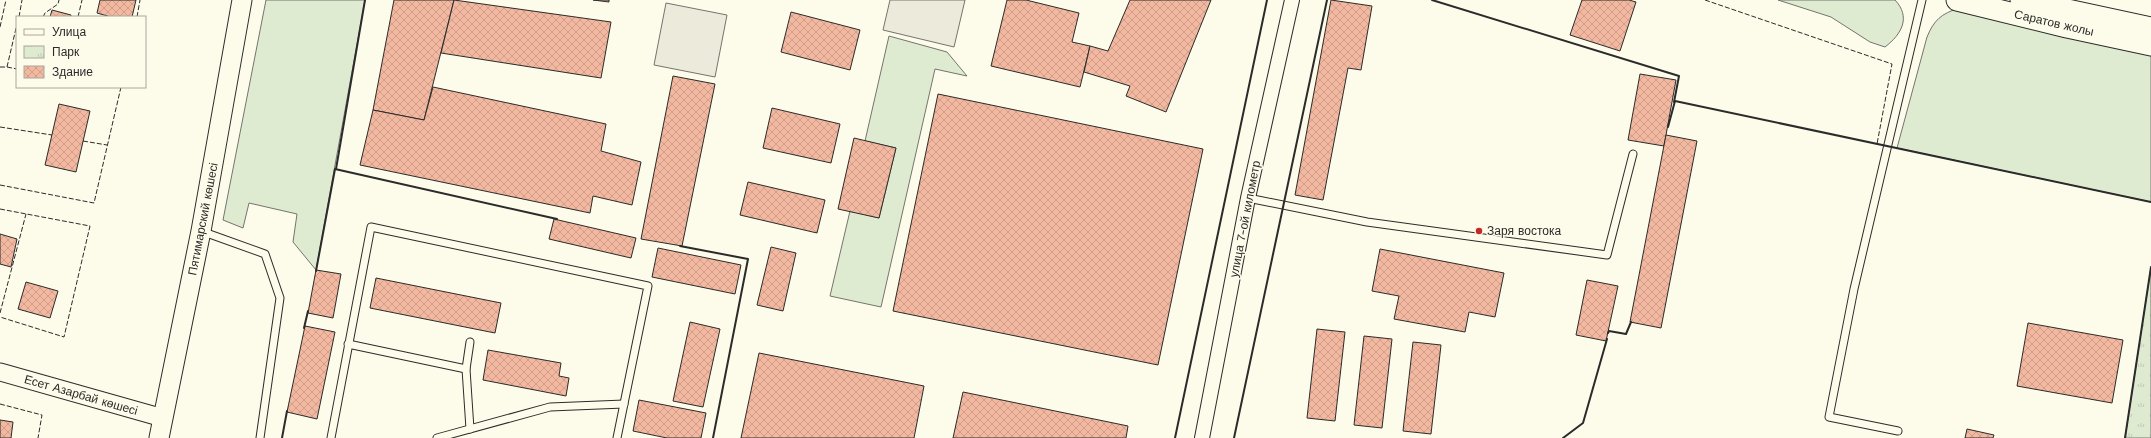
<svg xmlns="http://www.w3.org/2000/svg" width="2151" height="438" font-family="'Work Sans',sans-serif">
<defs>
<pattern id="park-tufts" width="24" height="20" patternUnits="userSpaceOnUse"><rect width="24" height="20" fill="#deebd1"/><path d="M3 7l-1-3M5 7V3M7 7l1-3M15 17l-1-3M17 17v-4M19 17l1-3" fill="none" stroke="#bfcab4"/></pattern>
<pattern id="building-cross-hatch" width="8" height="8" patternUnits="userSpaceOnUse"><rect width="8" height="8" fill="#f2b8a0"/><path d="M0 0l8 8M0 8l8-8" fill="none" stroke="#d09e8a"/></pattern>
</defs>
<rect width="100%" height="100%" fill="#fdfbea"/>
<g fill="#deebd1" stroke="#74746e">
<polygon points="266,0 365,0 316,270 293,242 297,214 249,203 243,228 223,220"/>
<path d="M1778,0H1895C1911,17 1902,34 1885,47L1870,42L1831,17Z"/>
<path d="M1959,8L2151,54V202L1897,148L1927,37C1934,20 1941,14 1959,8Z"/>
<polygon points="889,36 947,52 967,76 935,69 881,307 830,296 850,211 879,218 896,148 865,141"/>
</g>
<polygon fill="url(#park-tufts)" stroke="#74746e" points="2151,267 2151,438 2125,438"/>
<g fill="#eceadb" stroke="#74746e">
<polygon points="890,0 965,0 954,47 883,30"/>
<polygon points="666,3 727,15 715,77 654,65"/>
</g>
<g fill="url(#building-cross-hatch)" stroke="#2b2b2b">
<polygon points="100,0 136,0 132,17 111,17 97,13"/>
<polygon points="394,0 454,0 424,120 373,110"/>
<polygon points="454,0 611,22 601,78 441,53"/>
<polygon points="593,0 609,0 609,2"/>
<polygon points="1007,0 1026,0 1079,13 1072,42 1090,46 1080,87 991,66"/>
<polygon points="1130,0 1211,0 1166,112 1126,96 1130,86 1084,72 1090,46 1108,51"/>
<polygon points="1331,0 1372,6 1361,70 1348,68 1323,200 1295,195"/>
<polygon points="1582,0 1629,0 1636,2 1620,51 1570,35"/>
<polygon points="52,10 71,15 71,17 50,17"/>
<polygon points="791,12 860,30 850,70 781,52"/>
<polygon points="1640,74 1676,80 1664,146 1628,140"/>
<polygon points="673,76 715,84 682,246 641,239"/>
<polygon points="433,87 606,124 601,151 641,162 632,205 593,196 590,213 360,165 373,110 424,120"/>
<polygon points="938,94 1203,149 1158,365 893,311"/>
<polygon points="59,104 90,111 76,172 45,165"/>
<polygon points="772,108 840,124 831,163 763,148"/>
<polygon points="1666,135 1697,141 1661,328 1630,322"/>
<polygon points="854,138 896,148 879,218 838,209"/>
<polygon points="748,182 825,200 817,233 740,215"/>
<polygon points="554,219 636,238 631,258 549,239"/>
<polygon points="0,234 17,239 11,267 0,264"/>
<polygon points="771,247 796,253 783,311 757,305"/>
<polygon points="658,248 741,265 735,294 652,277"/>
<polygon points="1380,249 1504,273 1495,317 1469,312 1465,332 1394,319 1399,296 1372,291"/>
<polygon points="316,270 341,274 333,318 308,313"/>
<polygon points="376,278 501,303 495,333 370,308"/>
<polygon points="1587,280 1618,286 1606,341 1576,335"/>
<polygon points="26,282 58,291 50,318 18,309"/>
<polygon points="690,322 720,329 703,407 673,401"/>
<polygon points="2028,323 2123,340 2112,403 2017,386"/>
<polygon points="305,326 335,332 317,419 287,412"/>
<polygon points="1317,329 1345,332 1335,421 1307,418"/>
<polygon points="1364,336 1392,339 1382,428 1354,425"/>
<polygon points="1413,342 1441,345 1431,434 1403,431"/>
<polygon points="488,350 561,363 559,376 569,378 566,396 483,380"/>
<polygon points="759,353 924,386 914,438 741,438"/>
<polygon points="963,392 1128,426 1126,438 953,438"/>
<polygon points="639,400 706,413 701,438 667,438 633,431"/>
<polygon points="0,420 13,422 11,438 0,438"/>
<polygon points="1967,429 1994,435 1993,438 1965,438"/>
</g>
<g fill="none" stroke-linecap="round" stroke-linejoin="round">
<defs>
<g id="service">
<polyline points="1248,198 1367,222 1607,255 1633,154"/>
<polyline points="201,231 265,254 280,298 260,438"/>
<polyline points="470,342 466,369 470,429"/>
<polyline points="348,344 466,369"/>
<polyline points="1898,431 1829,417 1854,289 1922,0"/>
<polyline points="331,438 371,227 648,286 617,438"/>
<polyline points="437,438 550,407 624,404"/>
</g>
<polyline id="minor" points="1202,438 1248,198 1292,0"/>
<polyline id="tertiary" points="0,372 163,418"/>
<polyline id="secondary" points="159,438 201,231 242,0"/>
<g id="primary">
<polyline points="1957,0 2067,27 2151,45"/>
<polyline points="2021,0 2151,28"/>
</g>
</defs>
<use href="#service" stroke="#2b2b2b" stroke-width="9"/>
<use href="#minor" stroke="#2b2b2b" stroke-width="16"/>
<use href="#tertiary" stroke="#2b2b2b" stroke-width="19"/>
<use href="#secondary" stroke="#2b2b2b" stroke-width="21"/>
<use href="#primary" stroke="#2b2b2b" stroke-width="23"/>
<use href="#service" stroke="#fdfbea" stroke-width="7"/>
<use href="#minor" stroke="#fdfbea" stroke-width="14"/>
<use href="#tertiary" stroke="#fdfbea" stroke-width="17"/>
<use href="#secondary" stroke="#fdfbea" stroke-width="19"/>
<use href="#primary" stroke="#fdfbea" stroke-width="21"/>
<g stroke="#2b2b2b" stroke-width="1" stroke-dasharray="5 2" stroke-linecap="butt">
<polyline points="1705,0 1892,64 1877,144"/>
<polyline points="19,17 22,0"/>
<polyline points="43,17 45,13 58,4 59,0"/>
<polyline points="78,17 82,0"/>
<polyline points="137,17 140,0"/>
<polyline points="0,27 6,0"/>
<polyline points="0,67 7,67 17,24"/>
<polyline points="7,67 17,69"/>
<polyline points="0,127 52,135"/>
<polyline points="83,141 107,145"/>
<polyline points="0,185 94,203 121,87"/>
<polyline points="0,209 90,226 64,337 0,317"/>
<polyline points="0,313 26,214"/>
<polyline points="0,404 42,415 38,438"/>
</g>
<g stroke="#2b2b2b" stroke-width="2">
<polyline points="1432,0 1679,76 1674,102"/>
<polyline points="1668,127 1675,101 2151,202"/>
<polyline points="336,169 365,0"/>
<polyline points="680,246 748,259 713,438"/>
<polyline points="316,271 335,169 557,219"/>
<polyline points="304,328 308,311"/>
<polyline points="1608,333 1609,331 1626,334 1631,322"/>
<polyline points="282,438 287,411"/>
<polyline points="1175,438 1267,0"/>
<polyline points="1234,438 1327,0"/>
<polyline points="1563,438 1583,423 1607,339"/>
<polyline points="2125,438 2151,267"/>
</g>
</g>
<circle fill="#c62828" stroke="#fdfbea" stroke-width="1.5" cx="1479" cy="231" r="4"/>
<g text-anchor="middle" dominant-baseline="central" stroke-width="3" stroke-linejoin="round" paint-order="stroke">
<g font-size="12" fill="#2b2b2b" stroke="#fdfbea">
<text transform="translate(2054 23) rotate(13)">Саратов жолы</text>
<text transform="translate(203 219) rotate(-79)">Пятимарский көшесі</text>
<text transform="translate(1245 219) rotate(-79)">улица 7-ой километр</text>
<text transform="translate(81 395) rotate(16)">Есет Азарбай көшесі</text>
</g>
<g font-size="12" fill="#2b2b2b" stroke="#fdfbea" text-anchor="start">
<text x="1487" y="231">Заря востока</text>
</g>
</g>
<rect x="16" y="16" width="130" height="72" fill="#fdfbea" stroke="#a9a89e"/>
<rect x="24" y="29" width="20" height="6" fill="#fdfbea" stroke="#a9a89e"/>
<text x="52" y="36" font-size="12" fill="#2b2b2b">Улица</text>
<rect x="24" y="46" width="20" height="12" fill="url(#park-tufts)" stroke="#a9a89e"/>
<text x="52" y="56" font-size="12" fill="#2b2b2b">Парк</text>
<rect x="24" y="66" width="20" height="12" fill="url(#building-cross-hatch)" stroke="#a9a89e"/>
<text x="52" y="76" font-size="12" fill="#2b2b2b">Здание</text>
</svg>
